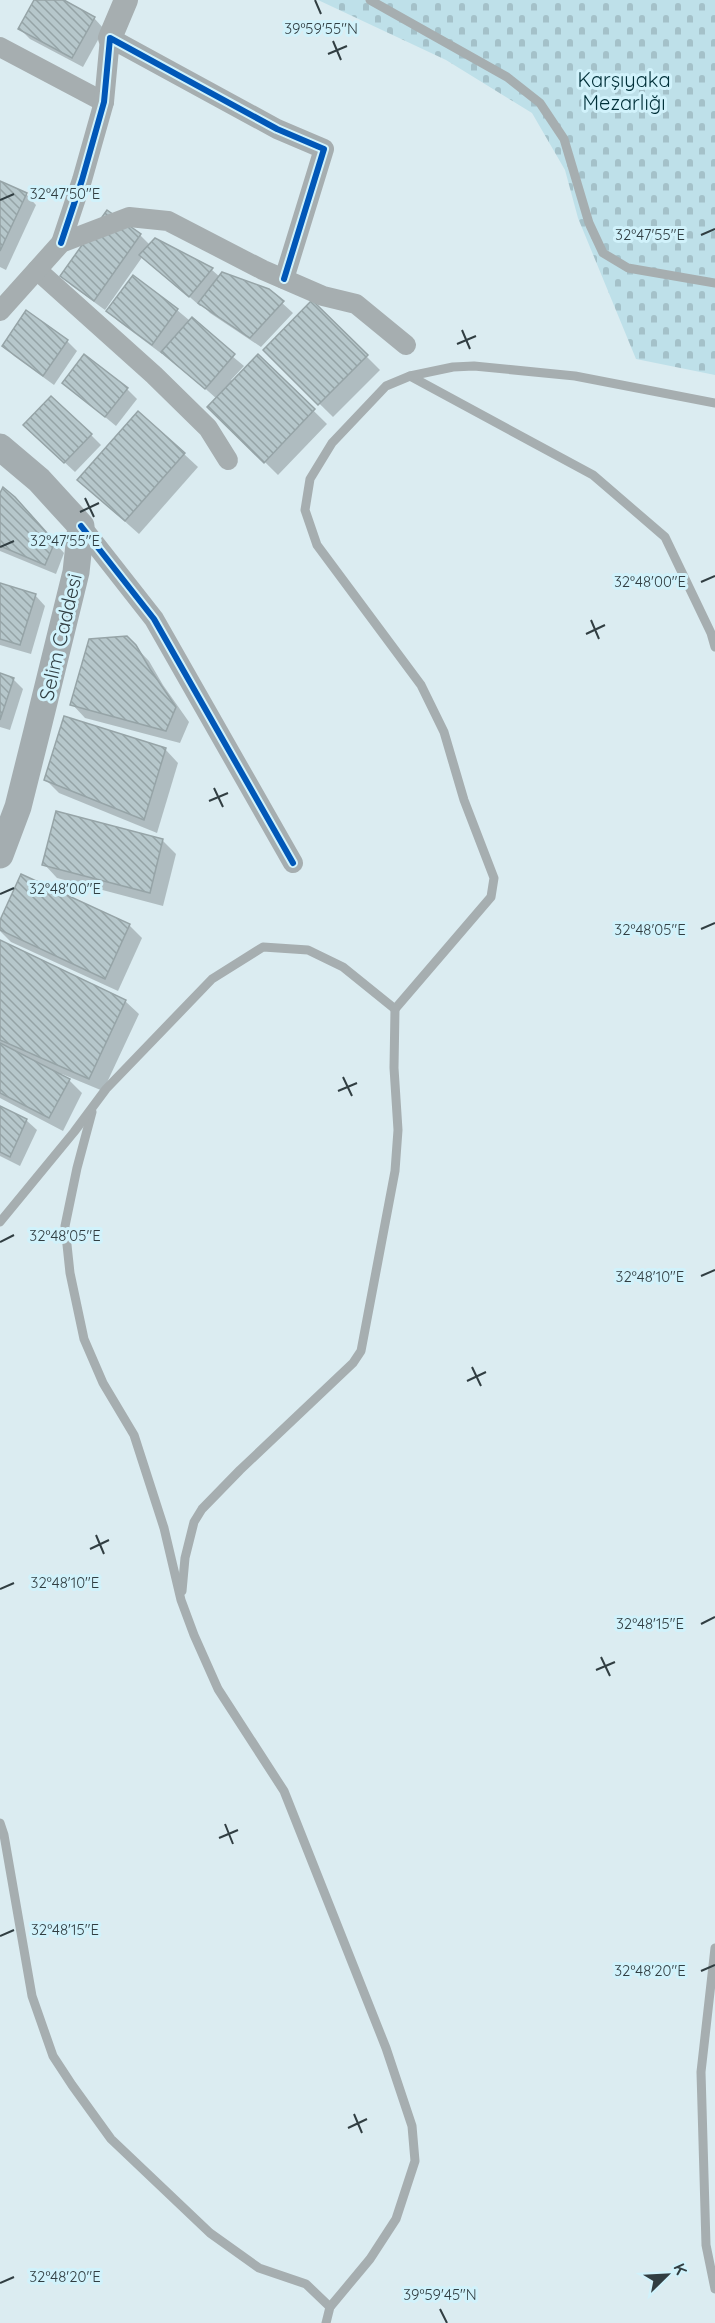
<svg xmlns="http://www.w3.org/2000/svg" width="715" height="2323" font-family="Quicksand,sans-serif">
<defs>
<pattern id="cemetery-stones" width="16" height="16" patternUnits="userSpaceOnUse" patternTransform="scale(1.5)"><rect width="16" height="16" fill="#bee0e9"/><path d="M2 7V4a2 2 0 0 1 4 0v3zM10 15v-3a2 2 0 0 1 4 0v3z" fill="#a4c1c9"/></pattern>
<pattern id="building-back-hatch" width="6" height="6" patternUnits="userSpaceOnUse" patternTransform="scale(1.5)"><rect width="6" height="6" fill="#b6c7cb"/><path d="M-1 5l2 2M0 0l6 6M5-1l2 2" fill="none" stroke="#95a3a6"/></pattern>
</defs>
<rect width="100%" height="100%" fill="#dbecf1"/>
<polygon fill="url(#cemetery-stones)" points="318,0 715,0 715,375 636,359 578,218 565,170 532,113 446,60"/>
<g fill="#0003">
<polygon points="35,0 60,0 94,18 104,29 83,67 30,39 20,29"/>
<polygon points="0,182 26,194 36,205 6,270 0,267"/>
<polygon points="107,212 140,235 150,245 155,240 212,270 220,277 269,291 293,313 261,347 210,313 202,305 200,306 143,256 105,310 72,286 62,276"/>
<polygon points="312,302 380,370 333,417 265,350"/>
<polygon points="177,310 244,366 231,380 233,382 258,356 327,424 278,475 209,407 217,399 164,352 162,354 118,321 108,311"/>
<polygon points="67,341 77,351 54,385 14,356 4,346"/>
<polygon points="64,383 127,389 137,399 116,426"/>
<polygon points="35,435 91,435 101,445 75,472"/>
<polygon points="184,454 198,467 139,534 93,493"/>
<polygon points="0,496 25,509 64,553 56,574 0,551"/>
<polygon points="0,585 35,595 45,606 31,654 0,645"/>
<polygon points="127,638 149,661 163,685 189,722 180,743 85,718 72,704"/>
<polygon points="0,675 13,679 23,689 10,730 0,727"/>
<polygon points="165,749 178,763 157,833 59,793 46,780"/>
<polygon points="57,813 163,841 176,854 163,906 57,878 44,864"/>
<polygon points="0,923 129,925 142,938 118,991 11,942 0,931"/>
<polygon points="0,942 125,1001 139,1014 103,1091 62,1074 61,1076 69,1080 82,1093 63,1131 0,1098"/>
<polygon points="0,1108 26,1120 37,1130 20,1166 0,1156"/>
</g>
<g fill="url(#building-back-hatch)" stroke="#96a4a7" stroke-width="1.5">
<polygon points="34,0 64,0 95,17 72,58 18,29"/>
<polygon points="0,181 27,193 0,251"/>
<polygon points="107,210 141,234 94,301 60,276"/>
<polygon points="155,238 213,268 189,297 139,255"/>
<polygon points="222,272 269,289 284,301 250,338 198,303"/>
<polygon points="133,275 178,309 152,345 106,311"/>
<polygon points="312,300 368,355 318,405 263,350"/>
<polygon points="26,310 68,340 43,376 2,346"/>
<polygon points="192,317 235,354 205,389 161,352"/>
<polygon points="84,354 128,388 105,417 62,383"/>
<polygon points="258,354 315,409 264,463 207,407"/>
<polygon points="51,396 92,434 64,463 23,425"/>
<polygon points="138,411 185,453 125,521 77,480"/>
<polygon points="3,487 15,497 55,542 45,565 0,546 0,493"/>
<polygon points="0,583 36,594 20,645 0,639"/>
<polygon points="127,636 136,645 150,669 176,707 166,731 70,705 89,639"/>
<polygon points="0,673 14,678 0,720"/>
<polygon points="64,716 166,748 144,820 44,780"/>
<polygon points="56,811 163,839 150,893 42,865"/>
<polygon points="21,874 130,924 105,979 0,930 0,920"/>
<polygon points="0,940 126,1000 89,1079 0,1040"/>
<polygon points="0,1043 70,1079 49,1118 0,1093"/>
<polygon points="0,1106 27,1119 10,1157 0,1152"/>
</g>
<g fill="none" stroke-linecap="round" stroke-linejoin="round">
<g stroke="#a6aeb0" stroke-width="9">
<polyline points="370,0 507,77 540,103 564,139 589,223 603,253 628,268 715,283"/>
<polyline points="410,376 593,475 665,537 711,633 715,647"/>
<polyline points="92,1112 77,1168 65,1226 70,1273 84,1339 103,1383 134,1435 164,1528 181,1600 194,1635 218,1689 284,1791 386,2048 412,2126 415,2161 396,2219 370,2259 330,2307 326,2323"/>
<polyline points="0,1222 74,1132 106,1089 212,979 263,947 308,950 343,967 395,1009 491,897 494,878 464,800 444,732 421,685 317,545 305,510 310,479 332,443 386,386 410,376 453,367 474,366 575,376 715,403"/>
<polyline points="182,1591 185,1558 194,1522 202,1509 240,1470 353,1363 361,1351 395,1171 398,1130 394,1068 395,1009"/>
<polyline points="0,1823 4,1835 32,1996 53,2056 72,2085 111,2139 210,2233 259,2268 306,2284 330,2307"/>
<polyline points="715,1948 701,2072 706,2245 715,2289"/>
</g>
<g stroke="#a6aeb0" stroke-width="20">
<polyline points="0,47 104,102"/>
<polyline points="61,243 82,180 104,102 110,38 277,129 324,149 284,279"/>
<polyline points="37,270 154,375 208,428 228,460"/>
<polyline points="0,311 61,243 129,217 168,221 263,270 323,296 356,304 406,345"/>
<polyline points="81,526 154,619 293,863"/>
</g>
<polyline stroke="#a6aeb0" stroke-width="24" points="110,38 126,0"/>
<polyline stroke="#a4adb0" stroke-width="27" points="0,447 39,480 81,526 76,572 36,735 18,807 0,855"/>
<defs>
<g id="cycleway">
<polyline points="61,243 82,180 104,102 110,38 277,129 324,149 284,279"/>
<polyline points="81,526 154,619 293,863"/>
</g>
</defs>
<use href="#cycleway" stroke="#d1f2fb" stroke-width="10"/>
<use href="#cycleway" stroke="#0057b8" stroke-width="6"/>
</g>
<path fill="none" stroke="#313e42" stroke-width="2" d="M315,0L321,14M333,41L341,60M328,54L347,46M0,200L14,194M701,235L715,229M462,330L470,349M457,344L476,336M85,498L94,517M80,512L99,503M0,547L14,541M701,582L715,576M591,620L599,639M586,634L605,625M214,788L223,807M209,801L228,793M0,894L14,888M701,929L715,923M343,1077L352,1096M338,1091L357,1083M0,1242L14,1235M701,1276L715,1270M472,1367L481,1386M467,1381L486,1372M96,1535L104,1554M90,1549L109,1540M0,1589L14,1583M701,1624L715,1617M601,1657L610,1676M596,1670L615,1662M225,1824L233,1844M219,1838L238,1830M0,1936L14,1930M701,1971L715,1965M354,2114L362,2133M348,2128L367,2119M0,2283L14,2277M440,2309L447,2323"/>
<g text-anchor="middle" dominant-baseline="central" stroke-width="6" stroke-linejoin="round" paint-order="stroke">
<g font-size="20" fill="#003039" stroke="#d1f2fb">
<text x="624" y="79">Karşıyaka<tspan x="624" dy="23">Mezarlığı</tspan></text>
</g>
<g font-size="20" fill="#313e42" stroke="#d1f2fb">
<text transform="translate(60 637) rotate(-77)">Selim Caddesi</text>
</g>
</g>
<g font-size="15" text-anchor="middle" fill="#313e42" stroke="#d1f2fb" stroke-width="6" stroke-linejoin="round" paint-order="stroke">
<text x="321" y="34">39°59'55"N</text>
<text x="65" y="199">32°47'50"E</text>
<text x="650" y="240">32°47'55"E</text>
<text x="65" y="546">32°47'55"E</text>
<text x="650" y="587">32°48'00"E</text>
<text x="65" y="894">32°48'00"E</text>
<text x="650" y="935">32°48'05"E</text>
<text x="65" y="1241">32°48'05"E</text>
<text x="650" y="1282">32°48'10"E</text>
<text x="65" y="1588">32°48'10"E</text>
<text x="650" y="1629">32°48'15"E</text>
<text x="65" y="1935">32°48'15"E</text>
<text x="650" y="1976">32°48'20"E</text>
<text x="65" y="2282">32°48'20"E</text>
<text x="440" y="2300">39°59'45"N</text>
</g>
<g transform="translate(667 2275) rotate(66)" stroke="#d1f2fb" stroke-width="4.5" paint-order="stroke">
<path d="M0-4.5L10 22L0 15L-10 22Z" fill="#313e42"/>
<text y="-9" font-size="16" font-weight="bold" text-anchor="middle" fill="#313e42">K</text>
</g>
</svg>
